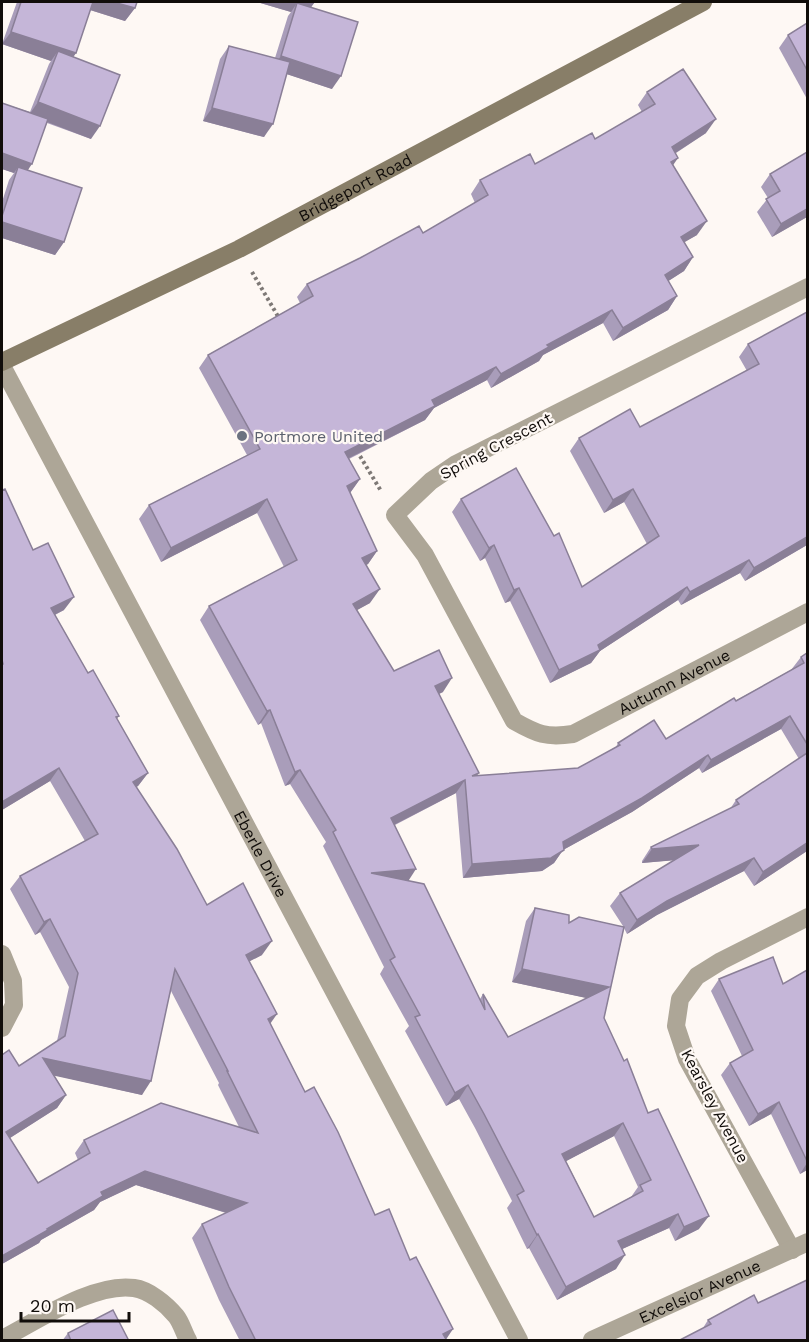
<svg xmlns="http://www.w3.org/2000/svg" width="809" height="1342" font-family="'Work Sans',sans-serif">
<rect width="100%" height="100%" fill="#fef8f4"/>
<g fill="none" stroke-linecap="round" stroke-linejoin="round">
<g stroke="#7e7976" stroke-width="4" stroke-dasharray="3 3" stroke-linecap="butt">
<polyline points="252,272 279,318"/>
<polyline points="357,451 381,491"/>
</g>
<g stroke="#ada697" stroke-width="18">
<path id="s1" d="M808,287L456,464L431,481L395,515L425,555L514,721C537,734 546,738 573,734L808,612"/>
<path id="s2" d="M2,366L519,1340"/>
<polyline points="2,954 13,981 14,1005 2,1028"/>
<polyline points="792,1250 687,1059 676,1026 680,999 697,976 721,961 808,917"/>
<path d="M2,1339C37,1321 94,1282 134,1288C149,1290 166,1304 176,1316C181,1322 184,1333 188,1340"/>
<path id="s3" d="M592,1340L808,1242"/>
</g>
<path stroke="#887e68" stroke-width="18" id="s4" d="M2,362L239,249L703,2"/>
</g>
<g fill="#a99dba" fill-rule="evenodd">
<polygon points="17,2 137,2 135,8 125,21 90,10 76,53 73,57 91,139 47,123 28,170 64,242 55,255 2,238 2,202 9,180 14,173 2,169 2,103 30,112 49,64 51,61 2,44"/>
<polygon points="257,2 315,2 311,7 332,89 287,74 264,137 203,121 220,59 229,46 275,58 288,16 291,12"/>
<polygon points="807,23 807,99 779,48 788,35"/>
<path d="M647,92L706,133L676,153L673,165L697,235L684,242L693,257L684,271L668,281L677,296L668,310L613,341L603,323L543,355L539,361L491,388L487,380L434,408L425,420L349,459L360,479L350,493L377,551L368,564L366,565L370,603L356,610L394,671L443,692L439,694L479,773L477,776L578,768L616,747L618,743L666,739L791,670L801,657L807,653V851L754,886L744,871L657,915L627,934L624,928L604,1018L648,1113L699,1229L675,1241L669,1228L622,1249L616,1269L557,1300L529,1248L527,1249L507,1208L512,1201L475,1128L459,1099L446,1106L405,1031L409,1026L380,974L384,967L323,846L326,842L290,784L285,786L261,723L258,725L200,620L209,606L284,567L257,513L161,562L139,519L149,505L247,455L199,368L208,355L300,303L297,297L307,284L423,233L475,203L471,194L480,180L535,164L595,139L642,112L638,105ZM781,729L799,759L736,800L730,809L651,847L642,861V863L674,860L620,893L610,906L623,926L569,923L535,908L526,921L512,982L587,998L508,1037L483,994L480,999L408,881L395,825L456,793L463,878L542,871L554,863L563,850L632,812L699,768L702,773ZM614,1136L638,1187L631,1197L594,1217L566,1161Z"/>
<polygon points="770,174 807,217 772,237 757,212 768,198 761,187"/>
<polygon points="807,312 807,545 745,581 740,573 681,605 678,600 600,651 591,663 550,683 510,601 505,603 485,558 480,561 452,512 461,499 582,587 647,544 624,502 604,513 570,451 579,438 640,427 747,371 739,357 748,344"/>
<path d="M2,488L64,610L55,615L88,673L119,716L117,719L148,773L138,786L136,787L207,905L262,955L249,961L270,1023L305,1092L375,1215L410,1260L447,1341H240L219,1300L192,1238L202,1224L226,1213L136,1185L100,1202L94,1210L41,1240L39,1243L2,1264V1055L19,1066L57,1041L69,987L40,932L35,935L10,889L20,876L85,841L50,781L2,810ZM171,991L219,1083L218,1085L239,1127L84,1140L75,1153L78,1160L38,1183L10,1138L57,1108L66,1095L54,1075L142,1095Z"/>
<polygon points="807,970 807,1170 800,1174 771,1114 749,1126 721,1075 730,1063 742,1056 711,991 719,979 783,984"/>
<polygon points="758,1303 807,1341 703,1328 708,1320"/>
<polygon points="68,1333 129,1341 62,1341"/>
</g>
<g fill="#8a7f97">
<polygon points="65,2 113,2 135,8 125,21"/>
<polygon points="257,2 309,2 314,3 305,16 297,3 291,12"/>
<polygon points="11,32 76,53 67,66 58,51 51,61 2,44"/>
<polygon points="281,56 341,76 332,89 271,69"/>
<polygon points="38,102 100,126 91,139 29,115"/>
<polygon points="212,108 273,124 264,137 203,121"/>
<polygon points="716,119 706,133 663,161 672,147"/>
<polygon points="2,153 32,164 23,177 18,167 14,173 2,169"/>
<polygon points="678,158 669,171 671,162"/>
<polygon points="807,209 807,217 772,237 781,224"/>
<polygon points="707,221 697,235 671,250 681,237"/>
<polygon points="2,222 64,242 55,255 2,238"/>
<polygon points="693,257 684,271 656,289 665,275"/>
<polygon points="677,296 668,310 613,341 623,328"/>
<polygon points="612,310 603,323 543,355 539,361 491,388 501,374 547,345"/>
<polygon points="496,367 487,380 434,408 425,420 335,465 345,452 432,400"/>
<polygon points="360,479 350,493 337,500 347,486"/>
<polygon points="633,489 624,502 604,513 613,500"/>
<polygon points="267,499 257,513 161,562 171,548"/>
<polygon points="807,537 807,545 745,581 754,568"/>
<polygon points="494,545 485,558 480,561 489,548"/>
<polygon points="377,551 368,564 353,572 362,558"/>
<polygon points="749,560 740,573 681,605 690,592"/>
<polygon points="687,587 678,600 600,651 591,663 550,683 559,670"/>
<polygon points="519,588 510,601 505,603 514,590"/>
<polygon points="380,589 370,603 343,618 353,604"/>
<polygon points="74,597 64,610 42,621 51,608"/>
<polygon points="452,678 443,692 425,700 435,686"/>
<polygon points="270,710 261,723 258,725 267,711"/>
<polygon points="790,716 781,729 702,773 711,760"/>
<polygon points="708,755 699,768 632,812 563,850 554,863 542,871 463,878 472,864 563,842"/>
<polygon points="59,768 50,781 2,810 2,802"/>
<polygon points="300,770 290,784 285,786 295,772"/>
<polygon points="148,773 138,786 123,795 133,782"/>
<polygon points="465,780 456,793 382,831 391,818"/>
<polygon points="807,843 807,851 754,886 763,872"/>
<polygon points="699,845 689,859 642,863 652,849"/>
<polygon points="754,858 744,871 657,915 627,934 637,920 667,901"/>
<polygon points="416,869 407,883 371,873"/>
<polygon points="50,919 40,932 35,935 44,922"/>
<polygon points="272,941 262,955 237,968 246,955"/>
<polygon points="522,969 609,987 600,1001 512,982"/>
<polygon points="277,1014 268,1027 268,1019"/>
<polygon points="43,1058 151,1081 142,1095 33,1071"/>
<polygon points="468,1085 459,1099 446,1106 455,1093"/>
<polygon points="66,1095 57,1108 2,1143 6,1132"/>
<polygon points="779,1102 771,1114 749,1126 758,1114"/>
<polygon points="623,1123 614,1136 553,1168 562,1154"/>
<polygon points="807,1163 807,1170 800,1174"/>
<polygon points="145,1171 247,1203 237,1216 136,1185 100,1202 94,1210 41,1240 39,1243 2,1264 2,1256 101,1192"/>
<polygon points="678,1214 669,1228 609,1255 618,1241"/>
<polygon points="709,1216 699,1229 675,1241 684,1227"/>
<polygon points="538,1234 529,1248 527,1249 537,1235"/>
<polygon points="625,1255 616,1269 557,1300 566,1287"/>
<polygon points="453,1329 445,1341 443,1334"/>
</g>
<g fill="#c5b6d8" stroke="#8a7f97" stroke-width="1.5" fill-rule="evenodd">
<polygon points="21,2 93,2 76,53 11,32"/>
<polygon points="113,2 137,2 135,8"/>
<polygon points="297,3 358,22 341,76 281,56"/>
<polygon points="807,23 807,70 788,35"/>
<polygon points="229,46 290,62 273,124 212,108"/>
<polygon points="58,51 120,75 100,126 38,102"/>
<path d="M683,69L716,119L672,147L678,158L671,162L707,221L681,237L693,257L665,275L677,296L623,328L612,310L547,345L549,347L501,374L496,367L432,400L435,406L345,452L360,479L347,486L377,551L362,558L380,589L353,604L394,671L439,650L452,678L435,686L479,773L472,776L578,768L620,745L618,743L654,720L666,739L734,698L736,701L804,663L801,657L807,653V744L790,716L711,760L708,755L642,798L563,842L564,850L551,858L472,864L465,780L391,818L416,869L371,873L424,884L485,1010L483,994L508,1037L609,987L522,969L535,908L569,915V923L579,917L624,927L604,1018L624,1061L627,1059L648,1113L658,1109L709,1216L684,1227L678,1214L618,1241L625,1255L566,1287L538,1234L537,1235L517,1195L524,1191L484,1114L468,1085L455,1093L415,1017L420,1015L390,960L395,957L333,832L336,830L300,770L295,772L270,710L267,711L209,606L297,560L267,499L171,548L149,505L260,449L208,355L313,296L307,284L360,258L419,226L423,233L488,195L480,180L530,154L535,164L592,133L595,139L655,104L647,92ZM623,1123L651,1180L640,1185L643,1191L594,1217L562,1154Z"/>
<polygon points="2,103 48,119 32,164 2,153"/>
<polygon points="807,152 807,209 781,224 766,199 780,191 770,174"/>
<polygon points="18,167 82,188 64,242 2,222 2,216"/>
<polygon points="807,312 807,537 754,568 749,560 690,592 687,587 598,645 600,650 559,670 519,588 514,590 494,545 489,548 461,499 516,468 554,536 559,533 582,587 659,536 633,489 613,500 579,438 630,409 640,427 759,364 748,344"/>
<path d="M2,488L3,490L5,489L33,550L48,543L74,597L51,608L88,673L93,670L119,716L116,717L148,773L133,782L177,849L207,905L243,883L272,941L246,955L277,1014L268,1019L305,1092L314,1087L338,1132L375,1215L389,1209L410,1260L416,1257L453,1329L443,1334L447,1341H256L229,1287L202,1224L247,1203L145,1171L101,1192L103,1196L47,1229L48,1230L2,1256V1055L9,1050L19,1066L65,1036L78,973L50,919L44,922L20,876L98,834L59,768L2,802V665L3,664L2,660ZM175,969L228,1071H227L258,1133L161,1103L84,1140L90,1153L38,1183L6,1132L66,1095L43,1058L151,1081Z"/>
<polygon points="807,753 807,843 763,872 754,858 667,901 637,920 620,893 699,845 652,849 651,847 739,804 736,800"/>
<polygon points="773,957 783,984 807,970 807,1161 779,1102 758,1114 730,1063 753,1050 719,979"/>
<polygon points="807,1280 807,1341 678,1341 711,1324 708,1320 754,1295 758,1303"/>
<polygon points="113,1310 129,1341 71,1341 68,1333"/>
</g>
<circle fill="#6b7280" stroke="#fef8f4" stroke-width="2" cx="242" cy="436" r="6"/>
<g text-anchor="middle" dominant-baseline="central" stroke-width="4.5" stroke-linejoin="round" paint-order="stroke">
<g font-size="16" fill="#110d0a" stroke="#fef8f4">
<text stroke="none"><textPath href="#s4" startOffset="394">Bridgeport Road</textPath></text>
<text transform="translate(496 446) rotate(-28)">Spring Crescent</text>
<text stroke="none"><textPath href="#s1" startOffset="888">Autumn Avenue</textPath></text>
<text stroke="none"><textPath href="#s2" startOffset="552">Eberle Drive</textPath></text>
<text transform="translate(715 1106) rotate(62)">Kearsley Avenue</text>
<text stroke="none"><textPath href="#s3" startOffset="118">Excelsior Avenue</textPath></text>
</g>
<g font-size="16" fill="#5b616d" stroke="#fef8f4" text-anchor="start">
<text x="254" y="436">Portmore United</text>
</g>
</g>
<rect width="809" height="1342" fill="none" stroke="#110d0a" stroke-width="6"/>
<path d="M21 1312v9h108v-9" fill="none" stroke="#110d0a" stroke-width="3"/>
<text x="30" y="1312" font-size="18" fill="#110d0a" stroke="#fef8f4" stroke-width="4.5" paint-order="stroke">20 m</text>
</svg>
